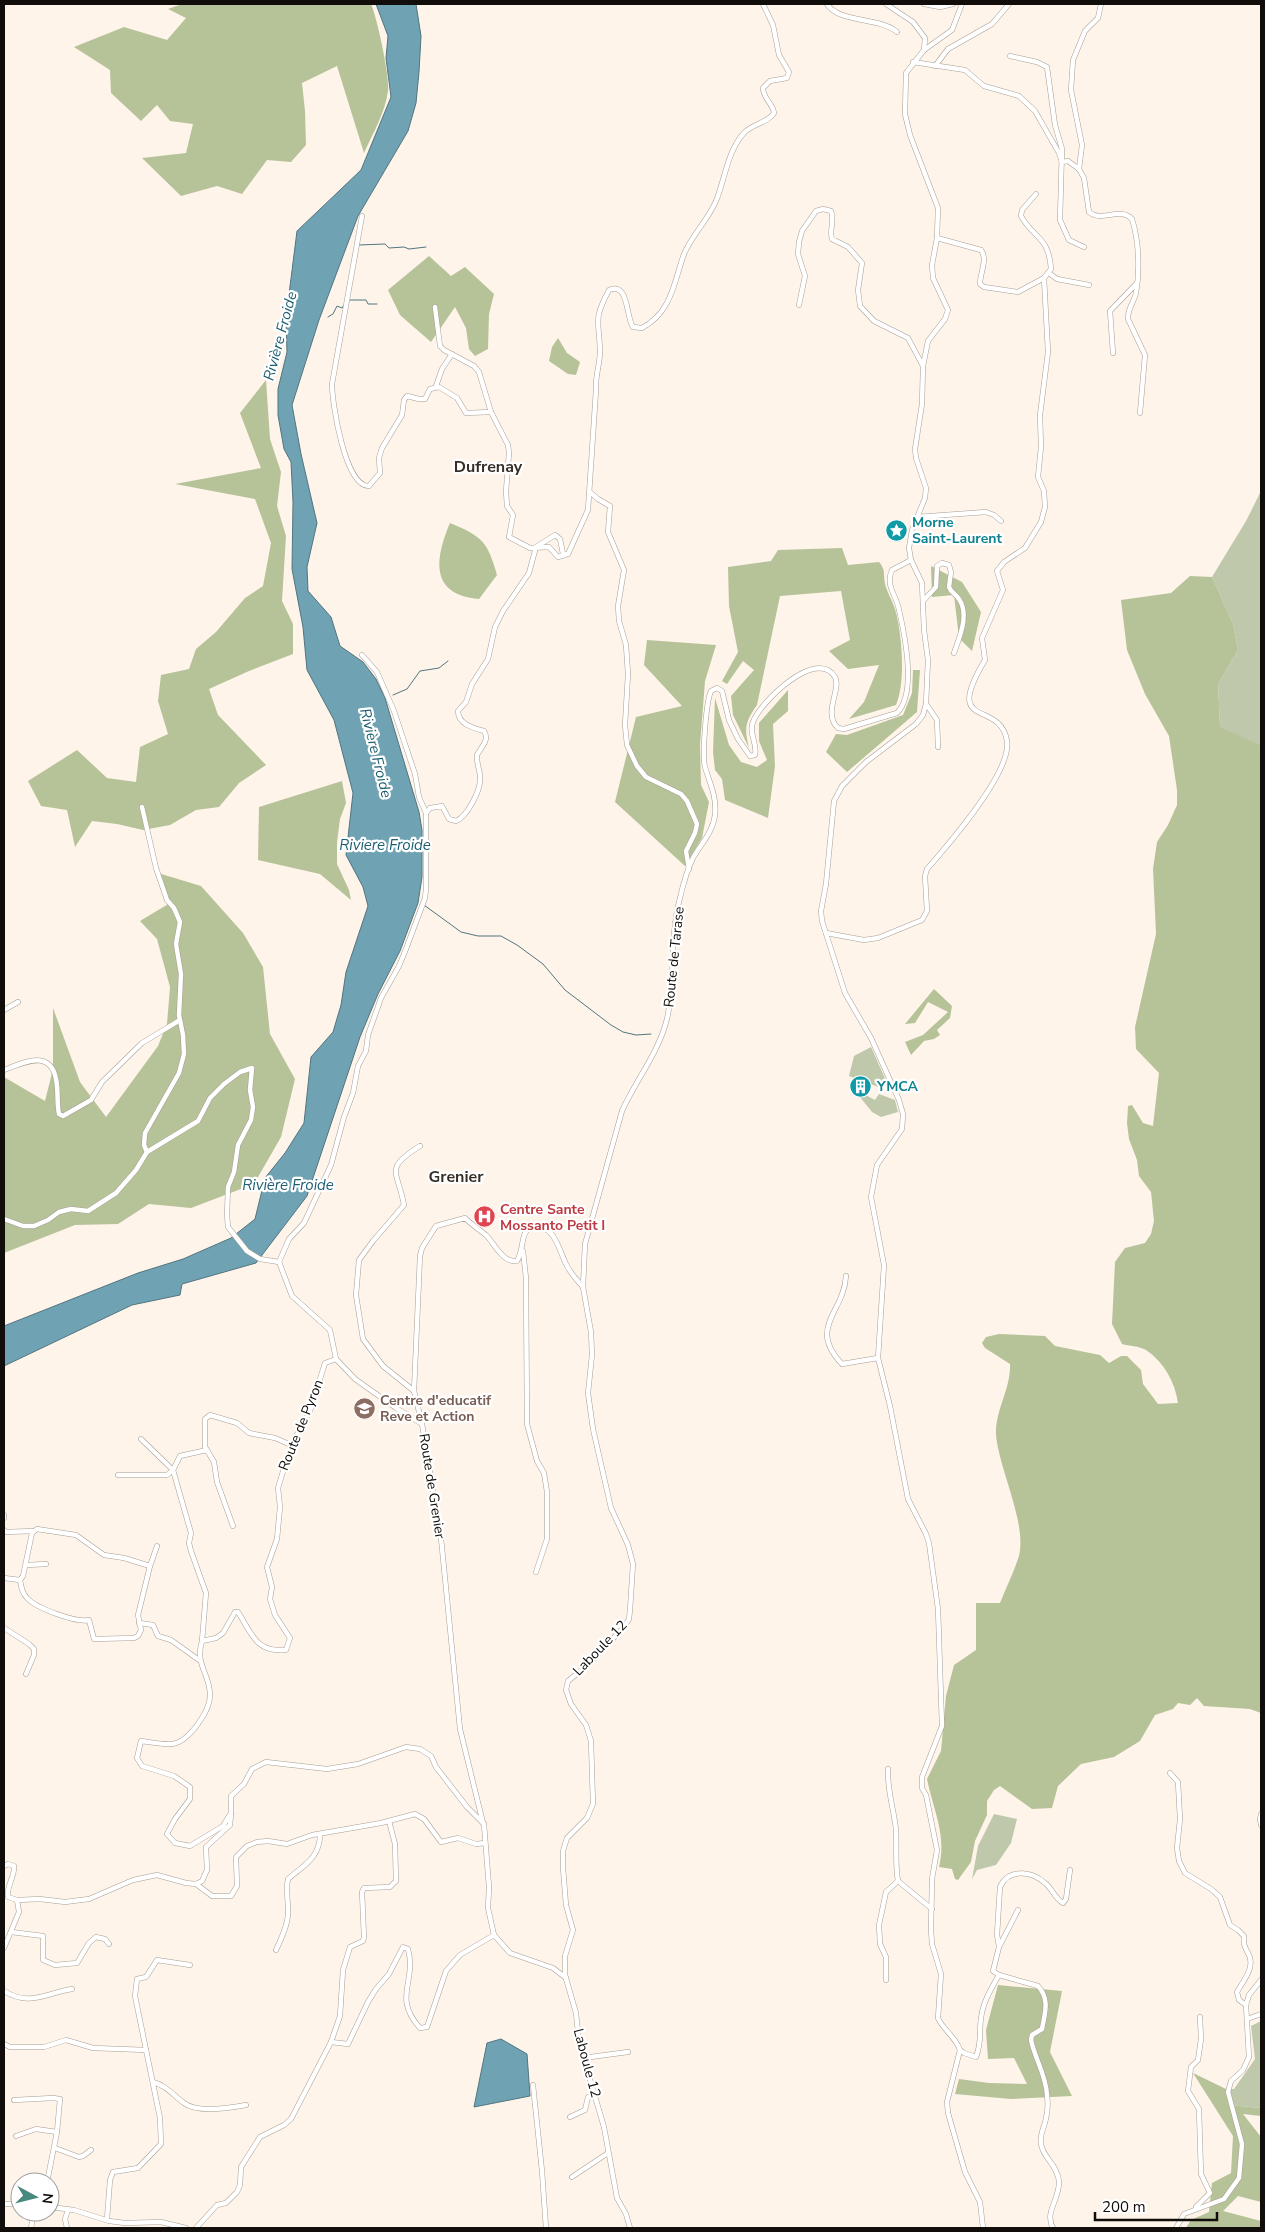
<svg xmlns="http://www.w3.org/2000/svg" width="1265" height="2232" font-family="'Nunito Sans',sans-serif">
<rect width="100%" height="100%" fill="#fef4ea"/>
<g fill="#bfc8ab">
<polygon points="1261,491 1261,747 1220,726 1218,684 1238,650 1233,624 1212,577 1246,521"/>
<polygon points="871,1047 888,1085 881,1088 849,1076 854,1056"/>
<polygon points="860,1092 875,1100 879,1094 895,1100 898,1112 881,1117 872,1112 859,1096"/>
<polygon points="994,1814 1017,1819 1011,1843 996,1865 977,1870 972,1879 978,1846"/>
<polygon points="1261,2021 1261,2108 1229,2105 1226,2089 1234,2089 1255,2059 1251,2026"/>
</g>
<g fill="#b6c298">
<path d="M182,4H371C377,17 390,78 388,91C385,113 373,133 364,153L337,66L302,83L305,111L306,145L291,162L267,160L242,194L217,186L181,196L142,158L186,153L193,124L170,121L157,105L141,121L111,93L110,70L74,47L124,27L167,40L186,18L168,9Z"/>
<polygon points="429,256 451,276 465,267 494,294 489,314 488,349 475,356 469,349 466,328 455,307 431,342 400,315 388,290"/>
<polygon points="558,338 567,353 580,362 576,375 568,374 549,361 552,347"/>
<polygon points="266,380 270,439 281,472 277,506 286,536 282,601 293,624 293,654 249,671 209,689 218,715 266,765 239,783 219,807 196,810 170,825 143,830 117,824 92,821 75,847 67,810 41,806 28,781 77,750 107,778 136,782 140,747 168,734 158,701 161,675 189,669 196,649 216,632 245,598 263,586 271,543 255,499 175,484 261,468 240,413"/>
<path d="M450,523C483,537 487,541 497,575L479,599C429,595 435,558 450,523Z"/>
<path d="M842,548L848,565L879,562C886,570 883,574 885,584C887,592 892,600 895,609C902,633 906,682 896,705L849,719L864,702L879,665L848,669L829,651L850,640L841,591L780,596L757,705C745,722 744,728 749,748L733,715L731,696L754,670L743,661L727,684L722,681L738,652L729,606L728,567L771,561L778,550Z"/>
<polygon points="931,566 962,582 981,612 972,651 959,638 954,595 932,597"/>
<path d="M1190,576L1212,577L1233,624L1238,650L1218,684L1220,726L1261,746V1713L1250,1709L1204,1706L1197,1698L1190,1705L1178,1703L1173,1709L1155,1715L1140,1741L1114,1757L1081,1764L1058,1786L1052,1808L1032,1809L1000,1786L994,1790L987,1801V1815L975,1841L971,1862L958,1880L955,1879L952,1869L939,1867C947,1834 933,1810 927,1779L941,1751L946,1696L954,1665L976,1650V1603H1000C1006,1588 1014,1572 1019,1556C1027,1523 999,1469 996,1435C995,1410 1011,1389 1010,1364L985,1348L982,1343L986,1337L999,1334L1045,1336L1055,1346L1100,1355L1109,1363L1121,1356H1127L1141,1370L1143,1384L1158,1404L1178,1403C1175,1382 1164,1362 1146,1350C1139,1346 1129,1346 1122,1344L1112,1324L1115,1262L1125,1248L1145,1243L1151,1234L1154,1221L1151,1192L1139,1176L1137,1160L1129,1139L1127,1123L1128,1106L1132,1105L1143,1123L1153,1126L1159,1073L1136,1049L1135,1027L1156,934L1153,869L1157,842L1168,825L1177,805V790L1169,736L1145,694L1127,650L1121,600L1171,593Z"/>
<polygon points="647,640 716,645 705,681 700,745 701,785 709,802 702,838 685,866 615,802 636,717 682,706 644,665"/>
<polygon points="913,670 920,670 917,712 847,772 826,752 836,734 847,735 903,715 912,693"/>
<polygon points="788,690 788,711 773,724 775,766 768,818 725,800 722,779 715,770 713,752 715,698 729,745 741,762 757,767 767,760 759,741 759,723"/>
<polygon points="342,781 346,803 340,819 337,842 337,864 349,890 351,900 320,874 258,860 259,807"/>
<polygon points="158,873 201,886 243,933 263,967 270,1034 295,1079 281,1137 254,1184 191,1208 149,1204 118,1224 75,1225 4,1253 4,1077 45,1101 53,1069 53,1008 80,1082 106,1117 158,1046 167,1024 170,987 157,939 140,921 170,903"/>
<polygon points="934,989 952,1006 950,1018 937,1030 940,1035 934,1039 924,1041 911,1055 905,1042 923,1035 948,1012 928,1002 915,1023 905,1024"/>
<polygon points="998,1985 1062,1991 1050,2052 1072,2096 1011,2099 955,2094 959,2079 989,2083 1027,2084 1014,2058 988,2059 986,2030"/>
<polygon points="1193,2073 1226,2089 1229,2105 1261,2108 1261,2116 1243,2114 1261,2137 1261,2202 1238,2196 1223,2211 1261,2221 1261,2228 1186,2228 1191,2220 1209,2212 1212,2183 1231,2173 1233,2136"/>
</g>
<g fill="#6fa2b3" stroke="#527580">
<polygon points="376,4 416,4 421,36 419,72 416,103 408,131 358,216 319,320 292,405 301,454 317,523 307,567 308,591 331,617 340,646 363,662 376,679 385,698 419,812 422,830 422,877 418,903 400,951 378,994 360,1037 307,1196 256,1263 182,1284 180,1295 132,1305 4,1366 4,1326 138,1273 183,1259 231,1238 255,1219 265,1178 285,1153 304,1123 311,1057 333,1032 341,1005 346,972 368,906 363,887 346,855 353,793 334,720 307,670 303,627 292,569 293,502 291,462 284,449 278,415 278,389 287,352 286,318 297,231 361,170 391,97 386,58 388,36"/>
<polygon points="501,2039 527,2054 530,2096 474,2107 487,2043"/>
</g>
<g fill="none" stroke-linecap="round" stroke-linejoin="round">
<g stroke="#527580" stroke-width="1">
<polyline points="359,245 385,244 389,248 404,247 409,249 426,247"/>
<polyline points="350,300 366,300 368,304 377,304"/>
<polyline points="328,317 333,314 337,306 342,308 344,305"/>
<polyline points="393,695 407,689 420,671 439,668 448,661"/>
<polyline points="424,905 461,932 478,936 501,936 517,945 543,964 565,990 611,1025 623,1032 636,1035 651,1034"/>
</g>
<defs>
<g id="minor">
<path d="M827,4C838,23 880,17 897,32"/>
<path d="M886,4L913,22L925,38L924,50L906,73L905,114L910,135L938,208L937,238L932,265L933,278L948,310L945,319L928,341L923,366L922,404L915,449L916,458L926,488L925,498L912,530L909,548L911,560L922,583L924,630L928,660L926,704L923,715L916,724L866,762L842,786L834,801L826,884L821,911L822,921L845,993L871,1038L899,1100L903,1114L902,1129L877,1165L871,1197L884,1265L878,1358L890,1406L908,1499L926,1534L929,1543L938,1609L942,1726L922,1777V1788L926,1795L937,1850L932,1879L931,1930L932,1944L941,1974L938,2018C943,2030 956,2037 960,2050L947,2102L948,2113L965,2172L980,2202L983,2228"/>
<polyline points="924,4 940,7 953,4"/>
<polyline points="924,50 952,30 962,4"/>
<polyline points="1010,56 1037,62 1047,67 1055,125 1062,149 1060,220 1069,240 1084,247"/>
<path d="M913,62L965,70L984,86L1019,96L1035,111L1059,153L1062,162L1068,161L1079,169L1084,178L1089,212C1102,223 1120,206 1132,219C1139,241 1140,271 1136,293C1134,302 1127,310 1128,319L1145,355L1140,413"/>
<polyline points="935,66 948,49 992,24 1009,4"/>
<polyline points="1079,169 1082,145 1071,90 1073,60 1085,31 1098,18 1101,4"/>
<path d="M362,216L332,384C332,403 345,487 369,486L380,473L379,458L382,448L402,415L404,400L407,396L419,399H425L430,389L439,387L457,398L466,413L491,412"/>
<path d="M937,238L981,250C988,259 980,273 980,284L984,287L1018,292L1044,278L1051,269C1049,236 1033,238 1021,216L1022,210L1036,194"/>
<polyline points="1049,273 1057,279 1089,285"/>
<path d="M799,305L805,276L798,254L799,242L802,231L816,211L823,209L831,211C835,219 829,230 832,239L848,247L862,263L858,290L860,306L874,321L908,338L923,366"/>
<polyline points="435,307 440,346 444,350 474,366 479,372 491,412 508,445 509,453 506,491 507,506 513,515 509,537 530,548 549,547 558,557 565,555"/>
<polyline points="1113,353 1110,311 1137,283"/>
<polyline points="436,386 442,369 452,354"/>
<polyline points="591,493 598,499 610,506 608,532 624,570 618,606 619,621 626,645 628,674 625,725 627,745 637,766 646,777 681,794 687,801 697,824 695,833 686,851 689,869"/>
<polyline points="917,517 986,512 994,515 1001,521"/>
<path d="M924,600L936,587L937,566L942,563L949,565L951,572L949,587C951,593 956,594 959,599C970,615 959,638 954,653"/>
<polyline points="926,704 937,720 938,747"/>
<polyline points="142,807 156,868 167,900 174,908 180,922 176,944 181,974 179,1015 183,1035 184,1054 179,1073 145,1133 144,1145 147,1152"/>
<path d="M426,813L430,808L442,806L449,819L456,821C467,817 480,791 480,780C481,771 476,764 477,755C481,747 490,740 484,731C473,728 458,724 458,711L466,702L472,684L488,659L495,627L503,611L529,573L536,547L555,535L560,539L563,554H568L588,510L596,390C595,376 600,365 600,351C599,320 593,320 609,290C629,281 626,318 633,327L642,328C672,312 674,282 684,254C692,235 708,220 716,201C725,179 727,153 743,134C752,123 767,124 774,113C773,103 763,99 763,88L770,81L787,78L789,72L779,55L773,25L763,4"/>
<path d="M826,933L864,940L878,938L922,920L927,911L925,876L927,869C948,845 1012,772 1007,741C1000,698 942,732 985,660L982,638L1003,590L997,571L1004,562L1025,548L1041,522L1045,507L1044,491L1038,477L1041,447L1040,415L1048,352L1044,278"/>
<polyline points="4,1010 18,1002"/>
<path d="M4,1070C27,1061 54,1048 57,1086C58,1095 57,1105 59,1114L63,1116L91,1100L102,1082L142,1043L180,1020"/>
<polyline points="4,1219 23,1226 34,1226 48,1220 59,1212 71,1209 88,1211 116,1193 136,1170 147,1152 198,1121 210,1098 224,1084 240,1072 252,1068 250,1090 253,1107 251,1120 238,1145 234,1172 228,1187 227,1215 228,1227 247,1251 260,1259 279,1262 292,1296 330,1330 336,1359 355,1379 396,1408 422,1424"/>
<polyline points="523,1251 526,1278 527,1424 537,1461 544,1473 547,1492 547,1539 536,1572"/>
<polyline points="279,1262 289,1239 304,1223 331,1165 344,1117 353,1093 358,1066 366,1051 368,1035 381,998 399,966 406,949 425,898 426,889 426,813 419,797 415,774 394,711 377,672 362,655"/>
<path d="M846,1276C844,1313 807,1327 842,1364L878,1358"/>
<path d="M336,1359L325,1363L310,1411L291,1445L278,1488L280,1507L277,1539L267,1567L272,1587L270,1599L275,1615L290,1638L286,1650C256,1653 252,1634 238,1612H235L223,1633L216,1638L202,1641C195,1665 209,1672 210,1694C211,1710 189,1742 172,1744C162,1745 151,1742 141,1741L137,1758L142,1766L174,1776L190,1787V1799L175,1819L167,1834L175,1843L190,1846L223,1826L231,1813V1796L244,1784L252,1769L266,1762L327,1769L358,1764L406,1747L420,1749L431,1756L436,1767L467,1807L484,1824L489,1887L488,1908L494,1935L510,1953L553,1968L566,1978"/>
<path d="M414,1391L383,1366L363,1339L356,1295L359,1260L373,1241L404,1205C398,1171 383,1169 420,1146"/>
<polyline points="141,1439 173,1470 191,1533 189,1543 191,1551 206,1593 202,1641"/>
<polyline points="118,1475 167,1475 173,1470 180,1456 207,1450"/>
<polyline points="4,1518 4,1515"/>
<polyline points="233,1526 217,1482 214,1462 205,1447 205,1419 210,1415 237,1423 249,1433 275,1438 291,1445"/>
<polyline points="4,1530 6,1532 33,1531"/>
<polyline points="27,1565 46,1564"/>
<polyline points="4,1578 20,1580 23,1576 32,1533 37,1529 76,1535 104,1555 124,1558 150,1566"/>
<path d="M20,1580C21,1587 22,1593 27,1598C36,1608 76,1623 89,1620L94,1639L134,1638L138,1636L141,1630L138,1615L150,1566L157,1546"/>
<polyline points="139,1623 153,1625 158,1636 171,1640 199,1660"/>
<polyline points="4,1628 29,1644 34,1649 34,1655 26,1674"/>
<path d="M888,1769C887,1791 894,1809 896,1830C897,1848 895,1864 898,1881L932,1909"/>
<path d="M1170,1773L1178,1782L1180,1819L1177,1848L1179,1861L1185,1873L1211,1889L1220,1897L1230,1925L1238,1930L1244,1936C1243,1945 1245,1947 1249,1955C1255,1968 1243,1981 1237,1992L1239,2000L1246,2005"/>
<polyline points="1261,1814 1260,1819 1261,1825"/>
<path d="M483,1823L460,1729L441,1538L422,1424L414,1391L420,1256L422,1248L436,1226L465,1218C472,1225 480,1230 487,1236C495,1245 503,1263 517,1261C524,1251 520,1233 531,1226C555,1224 558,1248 566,1264C570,1273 577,1280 583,1287"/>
<path d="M4,1866L8,1864L14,1866C15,1877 6,1886 8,1897L17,1900L40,1899L65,1902L89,1899L133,1880L157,1875L186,1883L196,1884L202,1881L207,1870L206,1847L230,1825L231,1814"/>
<polyline points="196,1884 212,1896 231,1896 237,1886 236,1857 247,1846 257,1842 268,1841 287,1844 312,1835 381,1823 415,1814 424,1819 441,1842 458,1838 476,1844 485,1843"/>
<polyline points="11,1932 43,1936 43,1960 55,1965 77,1963 89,1943 96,1937 105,1939 109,1944"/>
<path d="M999,1946L997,1935L1000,1887C1009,1868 1031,1871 1045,1883C1052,1888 1055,1899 1063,1903L1066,1899L1070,1870"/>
<polyline points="4,1948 19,1912 17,1900"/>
<path d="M276,1950C281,1939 287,1928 288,1915C289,1903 285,1891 288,1879C304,1865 320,1858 320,1834"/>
<path d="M999,1975L1038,1986C1050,1999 1045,2013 1042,2029L1032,2035L1031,2040C1035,2059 1046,2075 1047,2095C1048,2102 1048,2110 1046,2118C1045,2126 1039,2135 1041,2144C1043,2158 1057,2164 1059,2181C1060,2199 1044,2212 1053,2228"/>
<polyline points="886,1980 886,1957 880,1944 879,1925 886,1892 898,1881"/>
<path d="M4,1991C30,2007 46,1993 72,1989"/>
<polyline points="1247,2019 1261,2014"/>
<polyline points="331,2042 340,2016 343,1970 350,1947 363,1941 364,1937 362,1892 364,1888 390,1887 396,1881 395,1844 389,1821"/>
<polyline points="4,2044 10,2047 44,2047 66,2040 93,2048 146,2050"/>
<path d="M960,2050L964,2053L976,2057C982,2042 979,2033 981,2018C983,2002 991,1989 999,1975L993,1971L999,1947L1018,1910"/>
<polyline points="583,2058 628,2052"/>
<path d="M153,2082C167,2086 173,2095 184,2103C197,2113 230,2108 246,2105"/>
<polyline points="533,2085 542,2171 546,2228"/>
<polyline points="14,2100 53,2098 60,2099 57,2132 47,2182"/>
<polyline points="570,2117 585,2110 588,2097 595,2094"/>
<polyline points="16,2136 36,2129 57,2132"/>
<polyline points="55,2148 79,2157 83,2156 91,2150"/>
<polyline points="572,2177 608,2153"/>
<polyline points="4,2204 20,2204"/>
<polyline points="50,2207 74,2210 109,2221 125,2223 161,2222 186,2228"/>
<polyline points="1196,2207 1210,2193 1201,2174 1199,2109 1188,2091 1191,2067 1198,2060 1201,2039 1200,2017"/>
<polyline points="107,2219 110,2180 113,2172 138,2168 161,2144 160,2118 135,1996 137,1979 146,1977 157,1960 190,1965"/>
<polyline points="31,2228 34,2212"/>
<polyline points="67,2228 65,2219 68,2210"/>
<path d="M196,2228L217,2205L226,2203L237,2192L240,2185L241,2167L260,2137L284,2125L291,2119L331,2042L348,2044L368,2002L376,1989L389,1974L403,1947L408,1949C417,1982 392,1997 420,2028L427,2027L446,1971L460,1955L494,1935"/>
<path d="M630,2228L626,2214L617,2198L604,2127L579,2042L576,2013L565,1975V1956L573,1930L566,1905L563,1868V1851L567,1838L587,1818L593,1804L591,1741L586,1725L571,1704L566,1690L568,1681L589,1664L624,1627L629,1619L630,1610L633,1564L628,1545L611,1508L593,1429L588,1393L592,1355L591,1332L583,1287L585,1244L622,1111C636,1080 659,1052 667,1019C676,979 669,938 680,898C683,885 687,870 693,858C701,844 713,832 715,815C717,797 710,784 705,767C702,755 706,702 711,691L717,688L722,691L729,720L738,739L750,756L755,755C758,744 748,733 753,722C760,702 817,647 835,677C842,688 822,714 838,728L844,729L897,713C917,693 905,636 899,610C896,594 885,586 892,570L911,560"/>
<polyline points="1176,2228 1184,2214 1224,2199 1239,2178 1242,2144 1228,2092 1231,2081 1243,2070 1249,2057 1246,2005 1249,1995 1261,1980"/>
</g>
</defs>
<use href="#minor" stroke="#a79e94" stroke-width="5.5"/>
<use href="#minor" stroke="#fff" stroke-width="4.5"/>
</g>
<defs>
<symbol id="sight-disc" viewBox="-11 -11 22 22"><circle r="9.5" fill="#0f9aa8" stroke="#fff"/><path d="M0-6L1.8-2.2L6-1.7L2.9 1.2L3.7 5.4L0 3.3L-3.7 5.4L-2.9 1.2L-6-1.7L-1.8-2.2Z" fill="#fff"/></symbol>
<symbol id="building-disc" viewBox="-11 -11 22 22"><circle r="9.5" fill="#0f9aa8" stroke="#fff"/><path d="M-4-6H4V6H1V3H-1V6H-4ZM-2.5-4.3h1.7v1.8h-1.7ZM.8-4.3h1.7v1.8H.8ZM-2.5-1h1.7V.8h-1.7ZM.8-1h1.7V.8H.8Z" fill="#fff"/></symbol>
<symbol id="hospital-disc" viewBox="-11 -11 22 22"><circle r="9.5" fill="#e0444e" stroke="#fff"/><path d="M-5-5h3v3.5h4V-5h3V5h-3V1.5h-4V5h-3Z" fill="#fff"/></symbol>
<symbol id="school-disc" viewBox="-11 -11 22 22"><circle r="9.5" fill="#8d6e63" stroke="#fff"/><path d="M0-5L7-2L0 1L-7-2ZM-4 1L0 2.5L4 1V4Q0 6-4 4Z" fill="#fff"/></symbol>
</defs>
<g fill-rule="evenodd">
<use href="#sight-disc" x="884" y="518" width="25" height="25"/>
<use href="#building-disc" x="848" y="1074" width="25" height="25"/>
<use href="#hospital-disc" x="472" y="1204" width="25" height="25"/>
<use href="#school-disc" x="352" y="1396" width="25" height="25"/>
</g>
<g text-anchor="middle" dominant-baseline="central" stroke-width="4.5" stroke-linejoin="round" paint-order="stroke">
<g font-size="14" font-weight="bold" fill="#0d838f" stroke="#fff" text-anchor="start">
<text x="912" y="522">Morne<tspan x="912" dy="16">Saint-Laurent</tspan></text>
<text x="877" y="1086">YMCA</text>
</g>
<g font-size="14" fill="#100d0a" stroke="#fff">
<text transform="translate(674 957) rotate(-84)">Route de Tarase</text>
<text transform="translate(301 1425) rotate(-68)">Route de Pyron</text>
<text transform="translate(432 1486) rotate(81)">Route de Grenier</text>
<text transform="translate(600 1648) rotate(-46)">Laboule 12</text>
<text transform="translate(587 2063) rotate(75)">Laboule 12</text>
</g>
<g font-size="14" font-weight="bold" fill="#be3a42" stroke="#fff" text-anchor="start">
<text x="500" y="1209">Centre Sante<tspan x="500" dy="16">Mossanto Petit I</tspan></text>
</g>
<g font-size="14" font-weight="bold" fill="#785e54" stroke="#fff" text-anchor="start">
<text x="380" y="1400">Centre d'educatif<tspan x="380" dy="16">Reve et Action</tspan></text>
</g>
<g font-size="15" font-style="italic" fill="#1d5f72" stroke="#fff">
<text transform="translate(280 336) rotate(-75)">Rivière Froide</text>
<text transform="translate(376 753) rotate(76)">Rivière Froide</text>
<text x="385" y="845">Riviere Froide</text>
<text x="288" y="1185">Rivière Froide</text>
</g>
<g font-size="16" font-weight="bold" fill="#372f27" stroke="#fff">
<text x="488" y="467">Dufrenay</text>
<text x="456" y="1177">Grenier</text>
</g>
</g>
<rect width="1265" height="2232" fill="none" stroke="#100d0a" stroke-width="10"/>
<g transform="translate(35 2197) rotate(97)"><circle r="24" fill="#ffffff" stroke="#9f9e9d"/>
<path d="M0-4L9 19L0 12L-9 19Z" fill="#478a7d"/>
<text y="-8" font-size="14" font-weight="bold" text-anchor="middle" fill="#100d0a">N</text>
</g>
<path d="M1095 2212v8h122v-8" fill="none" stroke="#100d0a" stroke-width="2.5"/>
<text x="1102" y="2212" font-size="15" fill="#100d0a" stroke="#ffffff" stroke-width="4" paint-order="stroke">200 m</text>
</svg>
